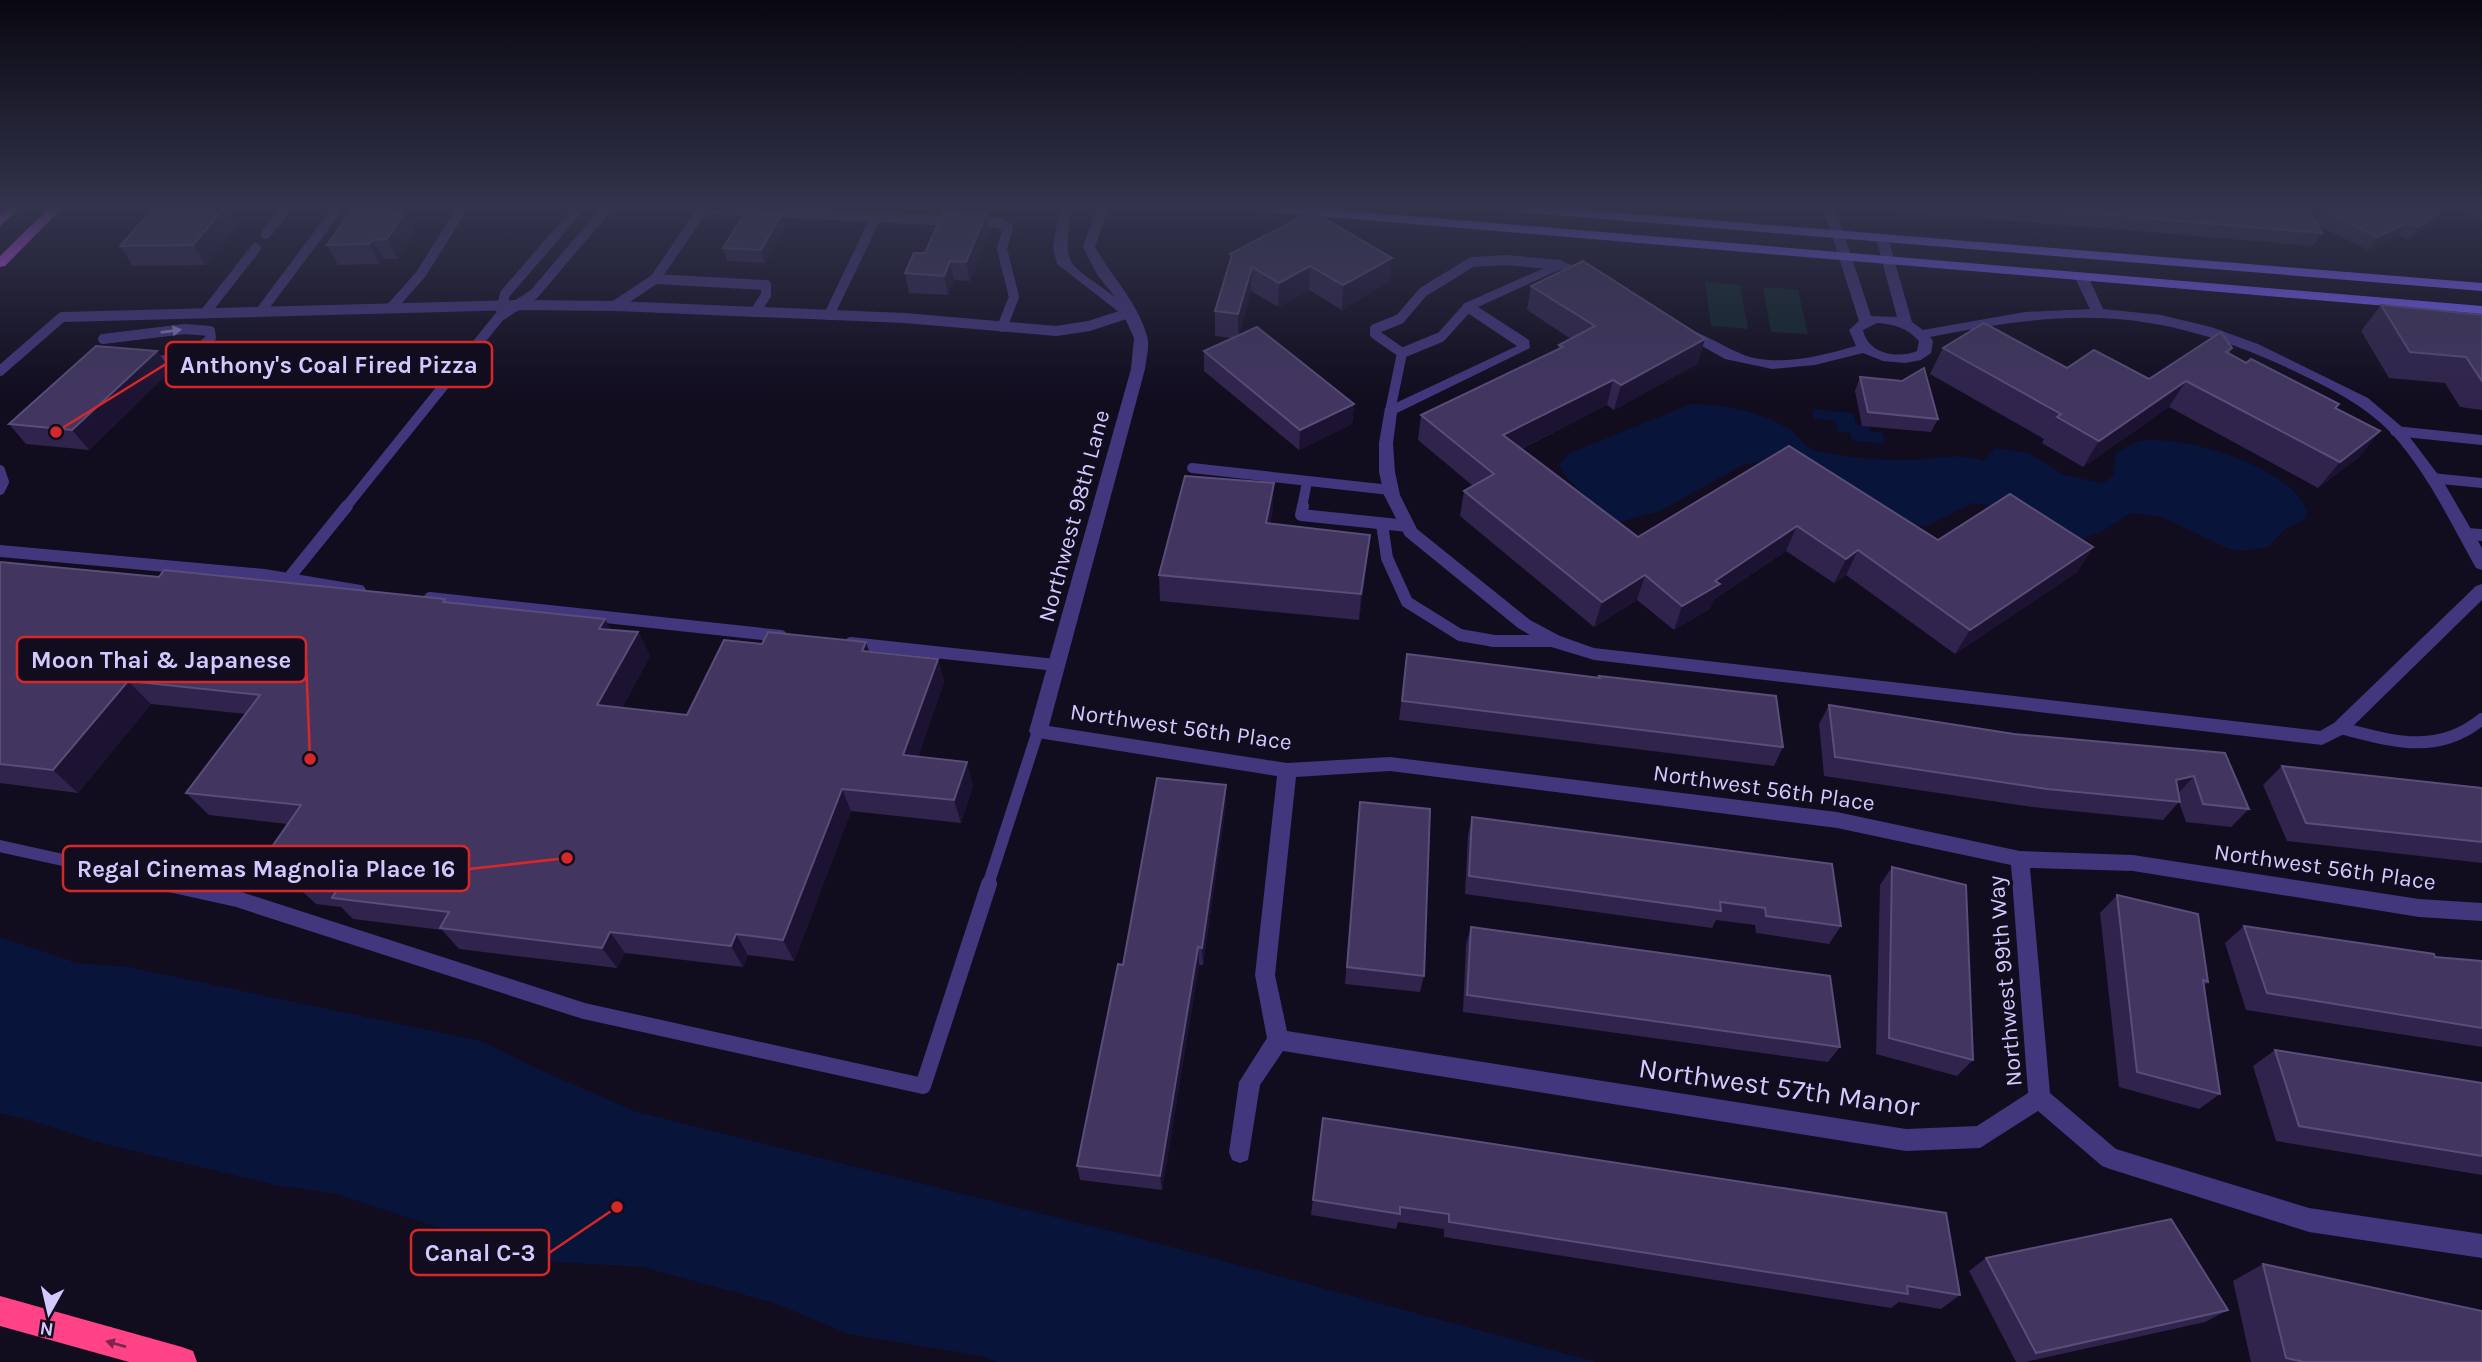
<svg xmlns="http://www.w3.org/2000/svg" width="2482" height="1362" font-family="Karla,sans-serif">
<rect width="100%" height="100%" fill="#110c1e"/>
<g fill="#0f2528">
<polygon points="1705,282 1740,285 1748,329 1711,326"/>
<polygon points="1763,287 1798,290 1808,334 1771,332"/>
</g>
<g fill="#08143a">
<path d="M1691,404C1722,404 1763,412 1789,429C1801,437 1804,448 1818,451C1845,457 1877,460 1904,460C1932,460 1957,451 1984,461L1995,448L2029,453L2064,475L2103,483L2113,476L2116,453C2125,448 2136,441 2146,440C2188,437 2292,467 2307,511L2305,519L2285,529L2268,547L2239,551L2227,548L2162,517L2131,513L2103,531L2081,539H2059L1988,505L1973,503L1927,526L1909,524L1773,459L1743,465L1660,511L1624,521H1610L1564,474L1559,465L1570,453Z"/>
<polygon points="1812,409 1853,413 1856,424 1868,425 1870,431 1883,433 1885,444 1852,440 1850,433 1838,432 1836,421 1814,419"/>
<polygon points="0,937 77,963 128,967 481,1041 529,1065 637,1112 1131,1236 1596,1362 997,1362 982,1356 849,1334 774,1303 642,1267 540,1261 336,1194 275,1185 101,1143 29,1120 0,1113"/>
</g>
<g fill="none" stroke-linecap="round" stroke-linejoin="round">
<g stroke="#42367d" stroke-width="10">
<polyline points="266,234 287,207"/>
<polyline points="655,279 766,285 766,295 756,311"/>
<polyline points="616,305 655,279 703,209 998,223 1008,228 1002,249 1014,297 1002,327"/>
<polyline points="1468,307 1441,337 1402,353 1375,334 1375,329 1400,319 1423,292 1472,262 1506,260 1560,265"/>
<polyline points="391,308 421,274 463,207"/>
<polyline points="501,310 505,294 580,207"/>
<polyline points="261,311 339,207"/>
<polyline points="205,313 256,248"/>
<polyline points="829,315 876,217"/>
<path d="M103,339L185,329L210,331L211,338C193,357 174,362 148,360"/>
<polyline points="0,371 62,317 518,305 616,306 904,318 1056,331 1089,326 1129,313"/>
<polyline points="1390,411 1402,353"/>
<polyline points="2395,431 2482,440"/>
<polyline points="1192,468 1390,490"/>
<polyline points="0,470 4,482 0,490"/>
<polyline points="2431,478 2482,483"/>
<polyline points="346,507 499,317 534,294 608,207"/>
<polyline points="1302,507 1307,482"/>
</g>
<g stroke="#42367d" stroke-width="12">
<polyline points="1303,506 1301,515 1408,526"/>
<polyline points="1382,524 1387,558 1407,602 1460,635 1494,641 1553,641"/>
<polyline points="2467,534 2482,535"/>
<polyline points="0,551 264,575 360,591"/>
<polyline points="288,579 347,506"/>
<polyline points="430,598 781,636"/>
<polyline points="851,643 1056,665"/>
<path d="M2340,728C2392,741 2437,756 2482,719"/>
<polyline points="0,846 176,885"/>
<polyline points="988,885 1038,731"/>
</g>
<polyline stroke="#42367d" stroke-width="16" points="169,884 237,899 584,1011 923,1086 989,884"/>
<g fill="#42367d" fill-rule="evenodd">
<path d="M1060,207H1072C1062,270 1066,260 1115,297L1098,276L1083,247L1097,207H1109L1095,247C1112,277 1138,303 1147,336C1150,346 1146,359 1145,369L1049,726L1287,763L1390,757L1837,812L2020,851L2133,855L2419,899L2482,903V921L2419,917L2133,871L2030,868L2050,1093L2116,1149L2309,1208L2482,1234V1258L2309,1232L2110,1169L2102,1166L2038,1111L1980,1148L1906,1151L1283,1051L1260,1085L1248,1160L1240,1163L1232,1160L1229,1152L1239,1082L1267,1038L1255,975L1277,776L1038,738L1032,736L1029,731L1131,369L1134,338L1124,316L1057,264L1053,248ZM1390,771L1837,828L2011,865L2028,1093L1977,1126L1906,1129L1287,1031L1275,975L1296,777Z"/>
<path d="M1823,207H1835L1871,316L1897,317L1876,238L1882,234L1888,238L1912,322L1923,330L2025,312L2090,309L2074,276L2081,272L2088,276L2103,309L2161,315L2211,327L2258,344L2368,398L2402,427L2443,481L2482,548V570L2476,568C2450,522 2428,474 2392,434C2364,404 2327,387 2290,369C2156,307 2073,308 1930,337L1933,341L1931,353L1921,360L1905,363L1883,361L1863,353L1815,365L1772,369L1725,359L1679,333V327C1691,325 1734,354 1754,358C1788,365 1823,355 1856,346L1849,330L1859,321ZM1877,323C1894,324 1907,328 1919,341L1917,351C1897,359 1868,354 1863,330Z"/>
<polygon points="1560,261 1599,274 1592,278 1561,269 1478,307 1529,340 1530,348 1397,413 1393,443 1395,472 1400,495 1417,529 1530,620 1560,636 1594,648 2320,731 2334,723 2476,586 2482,584 2482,600 2346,733 2322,745 1594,660 1548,646 1518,628 1405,536 1384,495 1379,472 1379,443 1385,408 1517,346 1463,310 1463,304"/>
</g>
<g fill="#775fff" fill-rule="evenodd">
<polygon points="1253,207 1303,207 2482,306 2482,314 1259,211"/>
<polygon points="1499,207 1551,207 2482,283 2482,291 1505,211"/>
</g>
<g fill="#d34fff" fill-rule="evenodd">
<polygon points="9,207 22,207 0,226 0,215"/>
<polygon points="50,207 63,207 5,266 0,267 0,256"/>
</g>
<polygon fill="#ff4386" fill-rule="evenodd" points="0,1296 182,1347 193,1351 197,1362 129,1362 0,1326"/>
</g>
<g fill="#30244c">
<polygon points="225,207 237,227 206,265 133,266 120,246"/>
<polygon points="354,207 401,207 415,231 398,259 383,259 380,264 338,265 327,245"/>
<polygon points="1895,207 2306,207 2314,220 2321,210 2441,211 2432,224 2409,240 2398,236 2368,250 2317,225 2322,233 2313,246 2114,229 1896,212"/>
<polygon points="2464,207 2482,207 2482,220 2475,219"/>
<polygon points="784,228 765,263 727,261 723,248"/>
<polygon points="989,233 970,281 954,280 948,295 909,293 905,273 925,253"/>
<polygon points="1230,254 1392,258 1389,282 1342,310 1309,290 1278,307 1251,291 1239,335 1354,404 1352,424 1299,450 1204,371 1204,351 1232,338 1215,336 1215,311 1230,262"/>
<polygon points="1531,286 1705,339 1697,364 1614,410 1607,405 1521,449 1638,537 1789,446 1938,540 2093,547 2077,572 1955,654 1846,575 1834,583 1786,551 1713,600 1710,609 1674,630 1637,600 1594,627 1460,516 1464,491 1473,486 1418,440 1421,415 1558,350 1559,345 1571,339 1527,310"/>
<polygon points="2381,305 2482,315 2482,410 2460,407 2445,383 2389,378 2361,331"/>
<polygon points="1943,348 2067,368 2149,379 2232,348 2229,354 2339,404 2336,409 2380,431 2359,457 2318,488 2169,407 2083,467 2042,443 2044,439 1930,374"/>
<polygon points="157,351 171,370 89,450 26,444 9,424"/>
<polygon points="1860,377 1938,419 1931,432 1862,426 1855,391"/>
<polygon points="1273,509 1270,524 1367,561 1359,620 1160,601 1159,575"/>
<polygon points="0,562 448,603 611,630 638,632 650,656 622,708 687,715 762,644 869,652 938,659 944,682 918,757 973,785 961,823 851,811 794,961 748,955 743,967 625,953 617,968 459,949 442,930 353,919 341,907 316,904 303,892 280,889 258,867 288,824 209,815 186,793 246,714 151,704 78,793 0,783"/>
<polygon points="1407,654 1599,678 1599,676 1783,747 1774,766 1399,720"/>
<polygon points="1829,705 2014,734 2225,753 2249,809 2231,827 2186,822 2179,802 2163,820 2032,807 1824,776 1819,724"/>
<polygon points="2282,766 2482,788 2482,863 2287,841 2263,785"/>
<polygon points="1226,785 1226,803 1203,965 1199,965 1162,1190 1080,1180 1077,1166 1123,965"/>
<polygon points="1360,802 1424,976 1420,992 1345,984"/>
<polygon points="1472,817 1841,926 1829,944 1756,933 1755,925 1716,920 1712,928 1465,894 1468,835"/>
<polygon points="1892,867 1973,1060 1957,1076 1876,1054 1880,885"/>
<polygon points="2117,895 2208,982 2204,986 2220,1094 2199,1109 2119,1087 2100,913"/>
<polygon points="2244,926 2435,957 2482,961 2482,1047 2246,1010 2225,943"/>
<polygon points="1471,927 1840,1047 1828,1062 1463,1012 1466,944"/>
<polygon points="2275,1050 2482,1083 2482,1175 2276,1141 2253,1066"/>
<polygon points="1323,1118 1960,1295 1941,1309 1899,1302 1891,1308 1444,1237 1444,1229 1398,1222 1396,1229 1311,1215"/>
<polygon points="1986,1258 2228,1310 2205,1322 2025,1362 2016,1362 1969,1271"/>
<polygon points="2263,1264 2482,1362 2251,1362 2233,1281"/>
</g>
<g fill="#1c1332">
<polygon points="225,207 237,227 206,265 193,245"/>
<polygon points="390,207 401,207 404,213 405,212 415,231 398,259 387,239 386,212"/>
<polygon points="2441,211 2432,224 2409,240 2419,227"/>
<polygon points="986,214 989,233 970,281 966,262"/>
<polygon points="781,215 784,228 765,263 761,250"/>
<polygon points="2407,223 2398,236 2368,250 2377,237"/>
<polygon points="373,240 383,259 380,264 369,244"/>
<polygon points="1392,258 1389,282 1342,310 1343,285"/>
<polygon points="950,261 954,280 948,295 944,276"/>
<polygon points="1310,266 1309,290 1278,307 1279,283"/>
<polygon points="1252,267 1251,291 1238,338 1238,314"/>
<polygon points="1705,339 1697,364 1614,410 1621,385"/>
<polygon points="157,351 171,370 89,450 72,430"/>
<polygon points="1613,380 1607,405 1498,460 1503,435"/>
<polygon points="2186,381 2169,407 2083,467 2099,441"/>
<polygon points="1354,404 1352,424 1299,450 1300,430"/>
<polygon points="2380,431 2359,457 2318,488 2340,462"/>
<polygon points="1274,483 1273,509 1266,549 1266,523"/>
<polygon points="1797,526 1786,551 1713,600 1710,609 1674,630 1682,606 1715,581"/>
<polygon points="1370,535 1367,561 1359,620 1361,594"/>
<polygon points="2093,547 2077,572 1955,654 1970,630"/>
<polygon points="1858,550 1846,575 1834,583 1846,559"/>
<polygon points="1645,575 1637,600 1594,627 1602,602"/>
<polygon points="605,619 618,642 599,629"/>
<polygon points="638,632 650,656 611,728 597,705"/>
<polygon points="866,642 874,665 862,651"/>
<polygon points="938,659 944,682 911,778 903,755"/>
<polygon points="128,681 151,704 78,793 53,770"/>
<polygon points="967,762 973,785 961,823 954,800"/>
<polygon points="2194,776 2177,795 2176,780"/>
<polygon points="1226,785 1226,803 1203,965 1202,948"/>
<polygon points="842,789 851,811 794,961 783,940"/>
<polygon points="610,932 625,953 617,968 602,948"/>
<polygon points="736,934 748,955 743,967 731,946"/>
<polygon points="1198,947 1199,965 1162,1190 1160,1176"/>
</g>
<g fill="#423660" stroke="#594d79" stroke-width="2">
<polygon points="225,207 193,245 120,246 153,209"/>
<polygon points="354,207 390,207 386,212 405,212 387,239 373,240 369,244 327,245"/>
<polygon points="2002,207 2306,207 2322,233 2121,216"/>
<polygon points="2326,207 2432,207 2441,211 2419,227 2407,223 2377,237 2321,210"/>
<polygon points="944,211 986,214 966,262 950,261 944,276 905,273 914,253 925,253"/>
<polygon points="1312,211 1392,258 1343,285 1310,266 1279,283 1252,267 1238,314 1215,311 1232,255 1230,254"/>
<polygon points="745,213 781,215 761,250 723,248"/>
<polygon points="1583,261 1705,339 1621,385 1613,380 1503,435 1638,537 1789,446 1938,540 2010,494 2093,547 1970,630 1858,550 1846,559 1797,526 1715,581 1720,584 1682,606 1645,575 1602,602 1464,491 1494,474 1421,415 1563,347 1559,345 1595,326 1531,286"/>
<polygon points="2381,305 2482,315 2482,381 2466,357 2410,352"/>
<polygon points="1984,323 2067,368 2094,350 2149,379 2221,332 2232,348 2226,352 2246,363 2251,359 2339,404 2335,408 2380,431 2340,462 2186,381 2099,441 2057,417 2061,414 1943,348"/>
<polygon points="1257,327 1354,404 1300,430 1204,351"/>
<polygon points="96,346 157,351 72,430 9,424"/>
<polygon points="1924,368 1938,419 1868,412 1860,377 1902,381"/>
<polygon points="1185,476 1274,483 1266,523 1370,535 1361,594 1159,575"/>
<polygon points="0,562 159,577 164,570 445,599 443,602 605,619 599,629 638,632 597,705 687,715 724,640 762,644 768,632 866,642 862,651 938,659 903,755 967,762 954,800 842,789 783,940 736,934 731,946 610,932 602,948 440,928 449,912 332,898 338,888 294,883 301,872 258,867 301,805 186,793 260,695 128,681 53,770 0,764"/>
<polygon points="1407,654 1600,678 1599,676 1776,696 1783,747 1402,701"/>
<polygon points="1829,705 2014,734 2225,753 2249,809 2203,804 2194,776 2176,780 2180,802 2047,789 1835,757"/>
<polygon points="2282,766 2482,788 2482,842 2306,823"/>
<polygon points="1157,778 1226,785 1202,948 1198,947 1160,1176 1077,1166 1118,964 1123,965"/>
<polygon points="1360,802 1430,809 1424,976 1347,967"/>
<polygon points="1472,817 1832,864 1841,926 1766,916 1765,908 1720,902 1721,911 1469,876"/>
<polygon points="1892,867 1966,885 1973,1060 1889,1038"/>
<polygon points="2117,895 2198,914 2208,982 2203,980 2220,1094 2137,1072"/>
<polygon points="2244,926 2434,954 2435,957 2482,961 2482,1028 2267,993"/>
<polygon points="1471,927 1830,976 1840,1047 1467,995"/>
<polygon points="2275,1050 2482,1083 2482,1156 2299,1126"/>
<polygon points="1323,1118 1946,1213 1960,1295 1907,1286 1908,1294 1449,1222 1449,1214 1400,1207 1400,1214 1313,1200"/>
<polygon points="2171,1219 2228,1310 2036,1353 1986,1258"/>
<polygon points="2263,1264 2482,1311 2482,1362 2304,1362 2286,1358"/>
</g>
<defs><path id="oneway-solid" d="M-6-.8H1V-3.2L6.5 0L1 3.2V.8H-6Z" transform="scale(1.75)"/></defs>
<use fill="#8478b8" href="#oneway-solid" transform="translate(171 331) rotate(-7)"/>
<use fill="#7c254d" href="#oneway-solid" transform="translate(116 1344) rotate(-164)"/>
<linearGradient id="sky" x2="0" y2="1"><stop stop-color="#090710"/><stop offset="0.52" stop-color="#32344c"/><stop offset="1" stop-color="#32344c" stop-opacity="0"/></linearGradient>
<rect width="2482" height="398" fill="url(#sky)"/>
<g text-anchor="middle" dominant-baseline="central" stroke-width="7" stroke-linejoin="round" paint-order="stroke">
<g font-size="23" fill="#d5c8ff" stroke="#110c1e">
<text transform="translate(1074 516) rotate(-75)">Northwest 98th Lane</text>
<text transform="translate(1181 727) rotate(8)">Northwest 56th Place</text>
<text transform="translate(1764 788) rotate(8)">Northwest 56th Place</text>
<text transform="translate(2325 867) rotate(8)">Northwest 56th Place</text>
<text transform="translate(2005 981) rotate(-95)">Northwest 99th Way</text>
</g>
<g font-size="28" fill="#d5c8ff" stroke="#110c1e">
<text transform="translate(1779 1087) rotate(8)">Northwest 57th Manor</text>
</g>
</g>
<path fill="none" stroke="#d62828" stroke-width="2.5" d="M56 432L166 364M310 759L306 660M567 858L469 869M617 1207L549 1253"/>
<g fill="#d62828" stroke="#110c1e" stroke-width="2.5">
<circle cx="56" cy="432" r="7"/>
<circle cx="310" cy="759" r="7"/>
<circle cx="567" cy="858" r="7"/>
<circle cx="617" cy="1207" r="7"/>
</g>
<g fill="#110c1e" stroke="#d62828" stroke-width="2.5">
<rect x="166" y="342" width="326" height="45" rx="7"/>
<rect x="17" y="637" width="289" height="45" rx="7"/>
<rect x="63" y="846" width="406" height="45" rx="7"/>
<rect x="411" y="1230" width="138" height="45" rx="7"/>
</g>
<g font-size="24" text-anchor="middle" font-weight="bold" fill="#d5c8ff">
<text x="329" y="373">Anthony's Coal Fired Pizza</text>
<text x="161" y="668">Moon Thai &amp; Japanese</text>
<text x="266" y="877">Regal Cinemas Magnolia Place 16</text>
<text x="480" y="1261">Canal C-3</text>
</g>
<g transform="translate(49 1313) rotate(188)" stroke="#110c1e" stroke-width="5" paint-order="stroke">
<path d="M0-5L12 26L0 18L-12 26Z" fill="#d5c8ff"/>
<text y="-10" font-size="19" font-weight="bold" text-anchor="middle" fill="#d5c8ff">N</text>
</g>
</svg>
